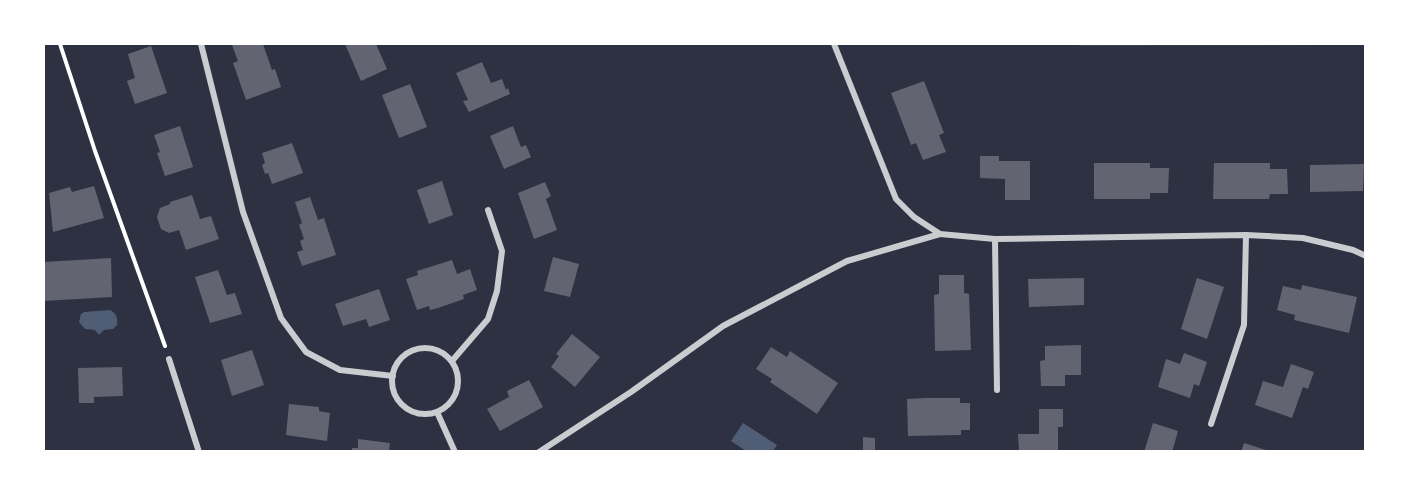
<svg xmlns="http://www.w3.org/2000/svg" width="1409" height="495" font-family="Commissioner,sans-serif">
<rect width="100%" height="100%" fill="#2d3142"/>
<polygon fill="#3c4559" points="1076,44 1365,44 1366,45 1080,46"/>
<g fill="#4f5d75">
<path d="M110,310C117,314 118,318 117,325L113,329L104,330L100,334H98L95,330L85,329L79,322L81,314L84,312Z"/>
<polygon points="743,423 777,445 773,451 746,451 731,441"/>
</g>
<g fill="#626471">
<polygon points="235,44 263,44 272,70 275,69 281,87 246,100 233,63 238,61 232,45"/>
<polygon points="345,44 376,44 387,69 361,81"/>
<polygon points="151,46 167,93 135,104 127,81 135,78 128,54"/>
<polygon points="482,62 491,83 502,79 506,90 508,88 510,94 469,112 463,101 468,100 456,73"/>
<polygon points="924,81 944,133 939,135 946,152 923,160 916,143 911,145 891,93"/>
<polygon points="410,84 427,127 399,138 382,95"/>
<polygon points="180,126 193,167 165,176 157,153 160,152 154,135"/>
<polygon points="513,126 521,147 526,145 531,157 504,169 490,136"/>
<polygon points="292,143 303,173 272,184 268,173 265,174 262,165 265,163 262,153"/>
<polygon points="980,156 999,156 999,161 1030,161 1030,200 1005,200 1005,179 980,178"/>
<polygon points="1094,163 1150,163 1150,168 1169,168 1168,193 1150,193 1150,199 1094,199"/>
<polygon points="1214,163 1270,163 1270,169 1287,169 1288,194 1270,194 1269,199 1213,199"/>
<polygon points="1364,164 1363,191 1310,192 1310,165"/>
<polygon points="442,181 453,215 429,224 417,190"/>
<polygon points="545,182 551,196 546,199 557,230 534,239 518,193"/>
<polygon points="94,186 104,218 53,232 49,193 70,187 72,192"/>
<polygon points="192,195 200,219 211,216 219,239 186,250 179,230 169,233 161,229 157,217 160,208 170,204 170,202"/>
<polygon points="310,197 318,220 324,218 336,255 302,266 297,252 303,250 300,241 304,239 299,225 302,223 295,202"/>
<polygon points="553,257 579,264 570,297 544,291"/>
<polygon points="111,258 112,297 44,301 44,262"/>
<polygon points="452,260 457,274 470,269 477,290 463,295 464,299 438,308 430,310 429,306 417,310 406,279 418,275 417,271"/>
<polygon points="218,270 227,295 235,293 242,314 210,323 195,277"/>
<polygon points="939,275 964,275 964,293 969,294 971,350 935,351 934,295 939,294"/>
<polygon points="1084,278 1084,305 1029,307 1028,279"/>
<polygon points="1197,278 1224,287 1207,339 1181,329"/>
<polygon points="1302,285 1357,297 1349,333 1294,320 1295,315 1277,310 1283,286 1301,290"/>
<polygon points="379,289 390,320 369,327 366,319 343,326 335,304"/>
<polygon points="572,334 600,357 575,387 551,367 559,356 556,354"/>
<polygon points="1081,345 1081,375 1065,375 1065,386 1041,386 1040,361 1045,360 1045,346"/>
<polygon points="771,347 787,357 790,351 838,383 817,414 770,382 772,379 756,369"/>
<polygon points="252,350 264,385 232,396 221,360"/>
<polygon points="1184,353 1207,362 1199,386 1194,384 1190,398 1158,387 1166,359 1180,364"/>
<polygon points="1291,364 1314,372 1308,389 1303,387 1292,418 1255,405 1263,381 1283,387"/>
<polygon points="122,367 123,396 94,397 94,403 79,403 78,368"/>
<polygon points="529,380 543,407 500,431 487,409 509,397 507,391"/>
<polygon points="926,398 960,398 960,403 970,403 970,430 961,430 961,435 908,436 907,399"/>
<polygon points="289,404 319,407 319,411 330,413 327,441 286,435"/>
<polygon points="1039,409 1063,409 1063,427 1058,427 1058,452 1019,452 1018,434 1039,434"/>
<polygon points="1153,423 1178,431 1172,452 1144,452"/>
<polygon points="863,437 875,438 875,450 863,450"/>
<polygon points="358,439 390,443 389,452 352,452 352,448 358,448"/>
<polygon points="1244,443 1269,451 1269,452 1241,452"/>
</g>
<g fill="none" stroke-linecap="round" stroke-linejoin="round">
<polyline stroke="#fff" stroke-width="4" points="60,44 95,151 165,346"/>
<g stroke="#caccd0" stroke-width="6">
<polyline points="201,44 243,212 281,318 306,352 340,370 393,376"/>
<polyline points="834,44 896,199 914,217 940,234 995,239 1246,235 1303,238 1353,250 1366,256"/>
<polyline points="995,239 997,390"/>
<circle cx="425" cy="381" r="33"/>
<polyline points="169,359 199,452"/>
<polyline points="452,361 488,319 497,291 502,251 488,210"/>
<polyline points="437,412 455,452"/>
<polyline points="1211,424 1244,325 1246,235"/>
<polyline points="539,452 631,392 723,326 847,261 940,234"/>
</g>
</g>
<rect width="1409" height="495" fill="none" stroke="#ffffff" stroke-width="90"/>
</svg>
